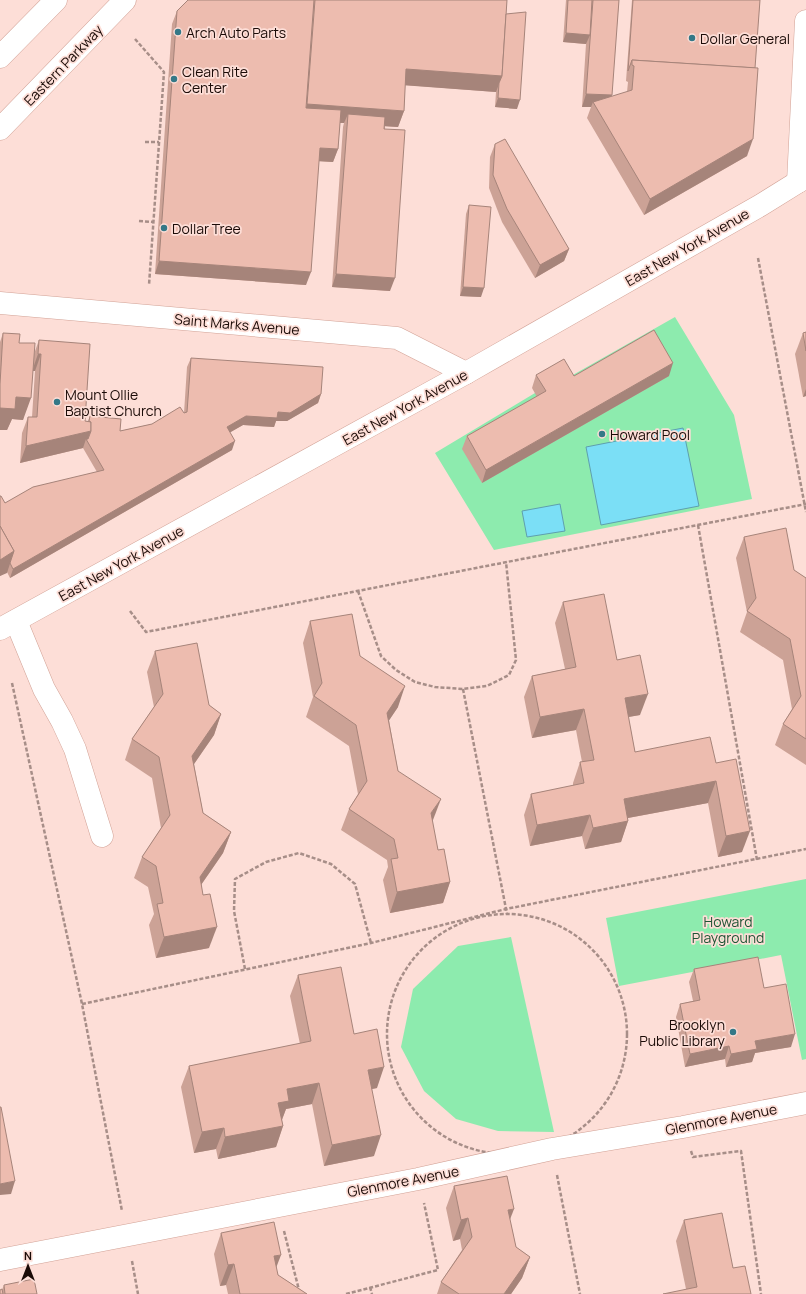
<svg xmlns="http://www.w3.org/2000/svg" width="806" height="1294" font-family="Manrope,sans-serif">
<rect width="100%" height="100%" fill="#fdded7"/>
<g fill="#8debae">
<polygon points="675,317 734,415 752,499 494,550 435,453 535,393 564,380"/>
<polygon points="806,879 806,1059 802,1060 781,955 619,986 606,918"/>
<polygon points="511,937 554,1132 498,1131 456,1119 424,1091 401,1047 413,989 458,946"/>
</g>
<g fill="#7bdff6" stroke="#5e9fae">
<polygon points="683,428 699,506 601,525 586,447"/>
<polygon points="560,504 565,531 527,537 522,511"/>
</g>
<g fill="none" stroke-linecap="round" stroke-linejoin="round">
<defs>
<g id="minor">
<polyline points="798,182 806,21"/>
<polyline points="0,303 397,338 466,373"/>
<polyline points="16,621 44,689 62,721 75,749 102,836"/>
<polyline points="0,1260 418,1179 552,1149 683,1127 806,1103"/>
</g>
<g id="major">
<polyline points="0,57 56,0"/>
<polyline points="0,129 125,0"/>
<polyline points="0,629 466,373 761,205 806,177"/>
</g>
</defs>
<use href="#minor" stroke="#d2a296" stroke-width="23"/>
<use href="#major" stroke="#d2a296" stroke-width="23"/>
<g stroke="#a78e88" stroke-width="2.5" stroke-dasharray="4 2" stroke-linecap="butt">
<polyline points="135,39 164,72 149,285"/>
<polyline points="145,142 159,142"/>
<polyline points="139,221 153,222"/>
<polyline points="758,258 806,512"/>
<polyline points="698,525 757,860"/>
<polyline points="358,591 381,656 396,670 415,682 435,687 463,689 487,686 509,675 516,660 506,562"/>
<polyline points="130,611 146,632 806,504"/>
<polyline points="12,683 82,1004 122,1211"/>
<polyline points="463,689 507,914"/>
<circle cx="507" cy="1034" r="120"/>
<polyline points="245,969 234,911 235,879 266,862 299,853 331,864 355,884 371,943"/>
<polyline points="82,1004 371,943 506,909 806,849"/>
<polyline points="691,1151 693,1157 741,1151 761,1294"/>
<polyline points="557,1175 580,1294"/>
<polyline points="284,1231 300,1294"/>
<polyline points="132,1261 138,1294"/>
<polyline points="370,1287 372,1294"/>
<polyline points="346,1294 438,1270 424,1203"/>
</g>
<use href="#minor" stroke="#fff" stroke-width="22"/>
<use href="#major" stroke="#fff" stroke-width="22"/>
</g>
<g fill="#cca296">
<polygon points="188,0 507,0 506,14 517,109 495,107 496,92 405,85 404,111 398,127 385,126 390,291 332,287 343,127 344,123 340,123 338,149 333,162 319,161 306,285 155,274 172,24 177,11"/>
<polygon points="566,0 619,0 611,97 627,92 628,82 626,81 632,0 760,0 747,156 644,215 587,118 591,107 582,107 586,44 563,42"/>
<polygon points="495,144 569,249 564,261 535,278 502,222 489,188 490,157"/>
<polygon points="469,205 481,297 460,296 466,214"/>
<polygon points="806,332 806,396 803,397 795,354 803,333"/>
<polygon points="3,333 19,343 34,354 39,340 85,421 88,421 90,416 120,431 152,424 184,413 187,367 191,358 321,394 318,403 287,421 276,421 274,427 243,425 230,432 232,450 10,578 7,572 0,576 0,496 5,503 97,472 83,448 20,463 22,433 28,417 32,417 35,371 33,371 23,420 12,419 7,430 0,430 0,342"/>
<polygon points="536,375 574,376 669,376 482,483 462,449 467,436 537,397 532,388"/>
<polygon points="744,537 806,578 806,765 775,745 783,724 792,709 783,660 740,632 747,612 736,558"/>
<polygon points="563,602 617,660 640,715 628,717 635,752 716,763 742,852 718,857 708,803 628,818 628,821 621,842 585,849 582,836 530,846 524,815 531,794 573,786 573,783 580,762 582,762 576,730 532,738 524,697 532,676 565,669 555,623"/>
<polygon points="310,621 360,656 398,707 389,720 398,771 432,821 438,850 450,882 443,903 390,913 383,880 388,867 387,860 341,830 349,809 358,794 349,746 306,717 313,697 303,643"/>
<polygon points="155,651 209,705 221,714 214,735 194,764 203,813 231,832 223,853 201,885 209,948 156,958 149,925 154,914 148,887 134,878 142,857 161,828 152,778 125,760 132,739 154,707 147,672"/>
<polygon points="694,969 764,988 791,1047 755,1053 752,1062 726,1067 725,1059 685,1067 676,1017 680,1004 693,1001 689,982"/>
<polygon points="298,975 354,1034 377,1088 372,1089 374,1156 324,1166 312,1104 286,1109 282,1120 283,1126 276,1147 218,1159 216,1149 194,1153 181,1087 189,1066 300,1044 290,996"/>
<polygon points="454,1186 510,1220 516,1247 530,1257 522,1278 511,1294 437,1294 441,1282 462,1250 460,1239 453,1241 446,1208"/>
<polygon points="684,1220 733,1268 751,1294 686,1289 676,1241"/>
<polygon points="221,1233 276,1268 278,1275 307,1294 228,1294 226,1285 220,1286 214,1254"/>
<polygon points="4,1285 37,1294 0,1294"/>
</g>
<g fill="#a6847a">
<polygon points="566,33 590,35 586,44 563,42"/>
<polygon points="406,69 502,76 496,92 401,85"/>
<polygon points="586,94 612,95 607,108 593,102 591,107 582,107"/>
<polygon points="498,98 520,100 517,109 495,107"/>
<polygon points="307,104 404,111 398,127 347,124 348,114 344,123 302,121"/>
<polygon points="753,139 747,156 644,215 650,199"/>
<polygon points="320,148 338,149 333,162 315,161"/>
<polygon points="569,249 564,261 535,278 540,265"/>
<polygon points="159,261 311,272 306,285 155,274"/>
<polygon points="336,274 395,278 390,291 332,287"/>
<polygon points="463,287 484,288 481,297 460,296"/>
<polygon points="38,354 41,354 35,371 32,371"/>
<polygon points="673,363 669,376 482,483 486,470"/>
<polygon points="806,389 806,396 803,397"/>
<polygon points="321,394 318,403 287,421 276,421 274,427 243,425 224,436 227,427 246,416 278,412"/>
<polygon points="16,397 31,398 23,420 12,419 7,430 0,430 0,408"/>
<polygon points="91,431 87,441 86,439 83,448 20,463 26,446"/>
<polygon points="235,441 232,450 10,578 13,569"/>
<polygon points="14,551 7,573 0,576 0,560"/>
<polygon points="405,686 398,707 380,734 387,713"/>
<polygon points="648,694 640,715 617,719 625,698"/>
<polygon points="584,709 576,730 532,738 540,717"/>
<polygon points="221,714 214,735 185,777 192,756"/>
<polygon points="716,781 708,803 617,820 624,799"/>
<polygon points="441,799 433,820 423,834 431,813"/>
<polygon points="590,815 582,836 530,846 537,825"/>
<polygon points="628,821 621,842 585,849 593,828"/>
<polygon points="750,831 742,852 718,857 726,836"/>
<polygon points="231,832 223,853 192,898 200,877"/>
<polygon points="450,882 443,903 390,913 397,892"/>
<polygon points="217,927 209,948 156,958 164,937"/>
<polygon points="795,1034 791,1047 755,1053 752,1062 726,1067 731,1054 755,1041"/>
<polygon points="729,1046 725,1059 685,1067 690,1054"/>
<polygon points="384,1067 377,1088 361,1091 368,1070"/>
<polygon points="319,1083 312,1104 286,1109 281,1122 278,1103 287,1089"/>
<polygon points="283,1126 276,1147 218,1159 225,1137"/>
<polygon points="224,1128 216,1149 194,1153 202,1132"/>
<polygon points="381,1135 374,1156 324,1166 332,1145"/>
<polygon points="15,1181 11,1194 0,1195 0,1184"/>
<polygon points="514,1209 506,1230 508,1210"/>
<polygon points="468,1218 460,1239 453,1241 461,1220"/>
<polygon points="281,1255 273,1276 274,1256"/>
<polygon points="530,1257 522,1278 511,1294 504,1294"/>
<polygon points="234,1264 226,1285 220,1286 228,1265"/>
</g>
<g fill="#edbcaf" stroke="#a6847a">
<polygon points="188,0 314,0 306,108 341,110 338,149 320,148 311,272 159,261 177,11"/>
<polygon points="315,0 507,0 502,76 406,69 404,111 307,104"/>
<polygon points="568,0 592,0 590,35 566,33"/>
<polygon points="593,0 619,0 612,95 586,94"/>
<polygon points="633,0 760,0 755,68 632,60 628,71"/>
<polygon points="526,12 520,100 498,98 499,83 502,76 506,14"/>
<polygon points="632,60 758,68 753,139 650,199 593,102 632,90 634,66 632,65"/>
<polygon points="348,114 385,117 384,129 405,130 395,278 336,274"/>
<polygon points="505,139 569,249 540,265 507,209 493,175 495,144"/>
<polygon points="469,205 491,207 484,288 463,287"/>
<polygon points="654,330 673,363 486,470 467,436 546,391 536,375 564,359 574,376"/>
<polygon points="806,332 806,351 803,333"/>
<polygon points="3,333 20,334 19,343 35,343 31,398 16,397 15,409 0,408 0,384"/>
<polygon points="39,340 90,344 85,421 91,422 91,431 26,446 28,417 37,417 41,354 38,354"/>
<polygon points="191,358 323,367 321,394 290,413 278,412 277,418 246,416 227,427 235,441 13,569 10,563 14,551 0,526 0,496 1,496 5,503 33,487 104,470 86,439 88,439 91,431 91,422 89,421 90,416 121,419 120,431 152,424 180,407 184,413 187,412"/>
<polygon points="0,526 14,551 0,560"/>
<polygon points="786,528 794,570 806,578 806,739 783,724 801,696 790,639 747,611 756,598 744,537"/>
<polygon points="604,594 617,660 640,655 648,694 625,698 635,752 710,737 716,763 736,759 750,831 726,836 716,781 624,799 628,821 593,828 590,815 537,825 531,794 584,783 580,762 594,760 584,709 540,717 532,676 576,667 563,602"/>
<polygon points="352,614 360,656 405,686 387,713 398,771 441,799 431,813 438,850 444,849 450,882 397,892 391,859 398,858 394,839 349,809 367,781 356,725 314,696 322,683 310,621"/>
<polygon points="197,643 209,705 221,714 192,756 203,813 231,832 200,877 203,895 210,894 217,927 164,937 157,904 163,903 156,866 142,857 170,815 159,757 132,739 163,694 155,651"/>
<polygon points="758,957 764,988 786,984 795,1034 755,1041 757,1049 731,1054 729,1046 690,1054 680,1004 700,1000 694,969"/>
<polygon points="341,967 354,1034 377,1029 384,1067 368,1070 381,1135 332,1145 319,1083 287,1089 289,1101 278,1103 283,1126 225,1137 224,1128 202,1132 189,1066 311,1041 298,975"/>
<polygon points="0,1107 1,1107 15,1181 0,1184"/>
<polygon points="507,1176 514,1209 508,1210 516,1247 530,1257 504,1294 459,1294 441,1282 472,1237 468,1218 461,1220 454,1186"/>
<polygon points="722,1213 733,1268 745,1266 751,1294 663,1294 697,1287 684,1220"/>
<polygon points="274,1222 281,1255 274,1256 278,1275 307,1294 240,1294 234,1264 228,1265 221,1233"/>
<polygon points="34,1279 37,1294 5,1294 4,1285"/>
<polygon points="2,1289 3,1294 0,1294 0,1290"/>
</g>
<g fill="#347887" stroke="#fdded7" stroke-width="1.5">
<circle cx="178" cy="32" r="4"/>
<circle cx="692" cy="38" r="4"/>
<circle cx="174" cy="79" r="4"/>
<circle cx="164" cy="228" r="4"/>
<circle cx="57" cy="402" r="4"/>
<circle cx="602" cy="434" r="4"/>
<circle cx="733" cy="1032" r="4"/>
</g>
<g text-anchor="middle" dominant-baseline="central" stroke-width="3.5" stroke-linejoin="round" paint-order="stroke">
<g font-size="14" fill="#1b0b07" stroke="#fdded7" text-anchor="start">
<text x="186" y="32">Arch Auto Parts</text>
<text x="700" y="38">Dollar General</text>
<text x="182" y="71">Clean Rite<tspan x="182" dy="16">Center</tspan></text>
<text x="172" y="228">Dollar Tree</text>
<text x="65" y="394">Mount Ollie<tspan x="65" dy="16">Baptist Church</tspan></text>
<text x="610" y="434">Howard Pool</text>
<text x="725" y="1024" text-anchor="end">Brooklyn<tspan x="725" dy="16">Public Library</tspan></text>
</g>
<g font-size="14" fill="#1b0b07" stroke="#fdded7">
<text transform="translate(63 65) rotate(-46)">Eastern Parkway</text>
<text transform="translate(687 247) rotate(-30)">East New York Avenue</text>
<text transform="translate(237 324) rotate(5)">Saint Marks Avenue</text>
<text transform="translate(405 407) rotate(-29)">East New York Avenue</text>
<text transform="translate(121 563) rotate(-29)">East New York Avenue</text>
<text transform="translate(721 1119) rotate(-11)">Glenmore Avenue</text>
<text transform="translate(403 1181) rotate(-11)">Glenmore Avenue</text>
</g>
<g font-size="14" fill="#1f5435" stroke="#fdded7">
<text x="728" y="921">Howard<tspan x="728" dy="16">Playground</tspan></text>
</g>
</g>
<g transform="translate(28 1266)" stroke="#fdded7" stroke-width="3" paint-order="stroke">
<path d="M0-3L7 15L0 10L-7 15Z" fill="#1b0b07"/>
<text y="-6" font-size="11" font-weight="bold" text-anchor="middle" fill="#1b0b07">N</text>
</g>
</svg>
